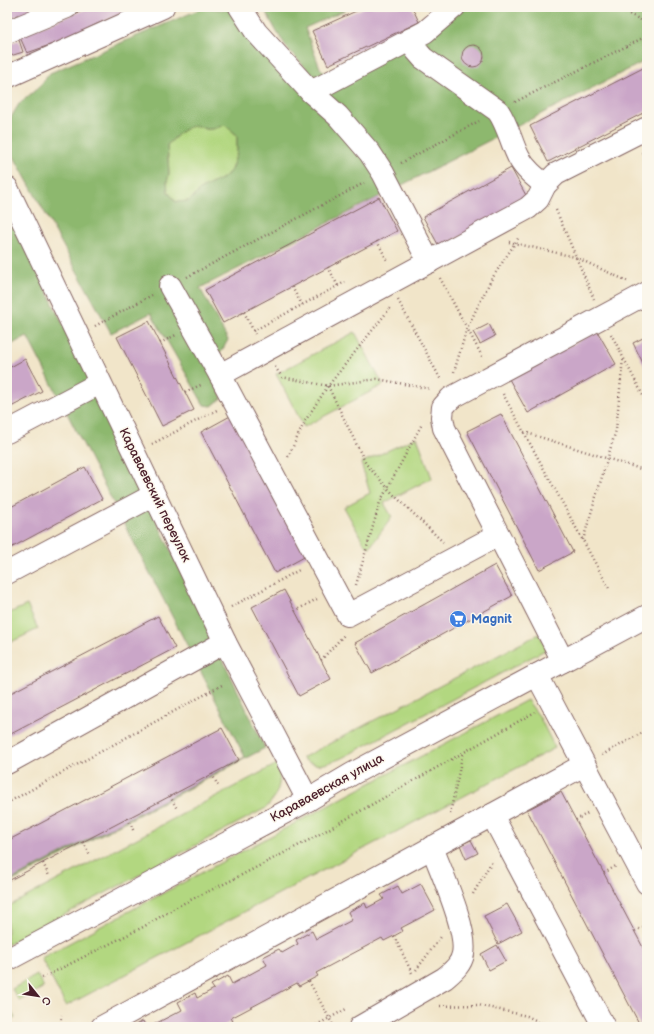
<svg xmlns="http://www.w3.org/2000/svg" width="654" height="1034" font-family="'Balsamiq Sans',sans-serif">
<rect width="100%" height="100%" fill="#fbf7ec"/>
<filter id="ink" filterUnits="userSpaceOnUse"><feTurbulence type="fractalNoise" baseFrequency=".025" numOctaves="2"/><feDisplacementMap in="SourceGraphic" scale="8" xChannelSelector="R" yChannelSelector="G"/><feConvolveMatrix kernelMatrix="1 2 1 2 8 2 1 2 1" color-interpolation-filters="sRGB"/></filter>
<filter id="wash" filterUnits="userSpaceOnUse"><feTurbulence type="fractalNoise" baseFrequency=".012" numOctaves="4" result="noise"/><feDisplacementMap in="SourceGraphic" scale="16" xChannelSelector="R" yChannelSelector="G"/><feGaussianBlur stdDeviation="0.9" result="paint"/><feColorMatrix in="noise" values="0 0 0 0 0 0 0 0 0 0 0 0 0 0 0 0 0 1.4 0 .05"/><feComposite in="paint" operator="in"/></filter>
<g filter="url(#wash)">
<rect width="100%" height="100%" fill="#f1e5c9"/>
<g fill="#b2d780" stroke="#7e7b56">
<path d="M225,125L237,135V153L231,170L225,177L201,189L189,201L176,202L168,192L167,182L169,173L167,145C174,139 181,130 190,127C196,125 200,127 206,129C213,130 218,127 225,125Z"/>
<polygon points="355,332 383,385 304,427 276,374"/>
<polygon points="417,437 432,478 384,503 392,517 370,547 365,545 344,507 370,493 361,463"/>
<polygon points="27,605 38,629 7,644 7,614"/>
<path d="M539,634L547,649L342,758C326,764 317,769 302,758Z"/>
<polygon points="527,700 539,716 555,748 66,1006 41,958"/>
<path d="M277,764C283,781 278,795 266,808L7,945V907Z"/>
<polygon points="37,975 44,987 19,1001 12,989"/>
<polygon points="7,1006 8,1006 15,1018 7,1022"/>
</g>
<g fill="#8db86e" stroke="#6c6c4c" fill-rule="evenodd">
<path d="M263,7H352L305,28L320,68L337,85L465,7H647V60L200,288L228,340L211,369L222,398L212,406L204,405L151,313L111,333L12,153L10,119L19,104L39,87L50,73L203,8L229,10L237,15L329,93L288,49L278,34ZM225,125L237,135V153L231,170L225,177L201,189L189,201L176,202L168,192L167,182L169,173L167,145C174,139 181,130 190,127C196,125 200,127 206,129C213,130 218,127 225,125Z"/>
<polygon points="7,223 13,224 19,232 265,748 7,884 7,882 245,757 27,336 7,347"/>
</g>
<g id="blocks">
<g fill="#caa6c8">
<polygon points="7,7 31,7 33,11 7,19"/>
<polygon points="92,7 138,7 97,24 64,40 27,53 19,35"/>
<polygon points="365,7 412,7 419,22 328,65 312,31"/>
<polygon points="19,40 23,52 7,57 7,44"/>
<circle cx="473" cy="56" r="11"/>
<polygon points="647,66 647,111 548,162 530,126"/>
<polygon points="511,168 528,199 440,248 423,217"/>
<polygon points="379,197 397,231 223,323 205,290"/>
<polygon points="149,321 194,410 162,426 117,337"/>
<polygon points="489,324 495,336 480,344 473,332"/>
<polygon points="597,331 616,364 528,413 509,379"/>
<polygon points="647,336 647,371 633,343"/>
<polygon points="25,359 42,391 7,409 7,369"/>
<polygon points="234,414 308,555 275,573 201,432"/>
<polygon points="501,414 573,552 539,570 467,431"/>
<polygon points="85,467 102,499 7,550 7,509"/>
<polygon points="495,565 512,596 372,673 355,643"/>
<polygon points="284,590 331,679 299,696 252,607"/>
<polygon points="158,616 175,648 7,736 7,695"/>
<polygon points="222,728 239,760 10,880 7,875 7,841"/>
<polygon points="561,792 647,955 647,1027 641,1027 527,810"/>
<polygon points="471,840 478,853 466,859 460,845"/>
<polygon points="421,884 435,910 401,928 403,931 394,936 384,941 382,938 316,973 318,976 299,986 297,983 231,1018 233,1021 221,1027 149,1027 182,1010 178,1002 195,993 197,998 214,989 211,985 228,976 232,984 267,965 263,957 279,949 282,953 298,944 296,940 312,931 316,939 352,920 348,912 365,903 367,908 384,899 381,895 398,886 402,894"/>
<polygon points="507,904 522,931 498,944 484,916"/>
<polygon points="497,945 506,961 489,970 481,954"/>
<polygon points="143,1021 146,1027 131,1027"/>
</g>
</g>
</g>
<g filter="url(#ink)">
<use href="#blocks" fill-opacity="0" stroke="#846462" stroke-width="1"/>
<g fill="none" stroke-linecap="round" stroke-linejoin="round">
<defs>
<g id="minor">
<polyline points="240,7 256,32 311,92 425,32 454,7"/>
<polyline points="7,32 67,7"/>
<path d="M411,39L416,50L423,58L498,111C508,125 511,143 519,158C525,169 535,177 545,185"/>
<polyline points="7,77 163,7"/>
<polyline points="311,92 338,116 370,153 383,173 429,262"/>
<polyline points="7,188 225,642 308,800"/>
<polyline points="170,286 220,375"/>
<polyline points="7,432 100,383"/>
<polyline points="498,535 348,615 220,375 528,208 538,199 545,185 556,174 647,128"/>
<polyline points="7,573 154,495"/>
<polyline points="563,661 444,428 442,417 443,407 451,398 647,293"/>
<polyline points="537,675 647,883"/>
<polyline points="7,763 225,642"/>
<polyline points="492,815 604,1027"/>
<polyline points="7,960 308,800 352,774 647,616"/>
<polyline points="102,1027 584,765"/>
<path d="M360,1027L445,978C453,971 461,965 463,954C468,930 441,872 432,847"/>
</g>
</defs>
<use href="#minor" stroke="#846462" stroke-width="24"/>
<g stroke="#846462" stroke-width="2.5" stroke-dasharray="1 3" stroke-linecap="butt">
<polyline points="615,7 647,23"/>
<polyline points="515,102 647,36"/>
<polyline points="642,152 647,162"/>
<polyline points="401,163 479,121"/>
<polyline points="556,210 594,299"/>
<polyline points="377,241 388,262"/>
<polyline points="509,242 575,257 627,281"/>
<polyline points="328,267 338,286"/>
<polyline points="187,277 364,183"/>
<polyline points="440,278 483,358"/>
<polyline points="292,287 302,305"/>
<polyline points="398,300 441,380"/>
<polyline points="244,312 255,334"/>
<polyline points="95,326 152,295"/>
<polyline points="253,331 345,282"/>
<polyline points="611,334 647,403"/>
<polyline points="160,343 176,335"/>
<polyline points="275,367 282,377 328,386 377,379 431,389"/>
<polyline points="454,372 467,328 491,280 519,237"/>
<polyline points="328,386 366,464 394,495 443,542"/>
<polyline points="185,392 203,384"/>
<polyline points="503,394 610,590"/>
<polyline points="524,432 647,471"/>
<polyline points="152,444 217,410"/>
<polyline points="288,457 305,421 328,386 391,307"/>
<polyline points="583,540 616,430 623,358"/>
<polyline points="356,585 380,502 422,424"/>
<polyline points="7,606 10,612"/>
<polyline points="231,607 301,569"/>
<polyline points="295,611 317,599"/>
<polyline points="321,660 345,634"/>
<polyline points="602,755 647,730"/>
<polyline points="212,774 219,788"/>
<polyline points="170,796 177,809"/>
<polyline points="7,803 224,684"/>
<polyline points="450,814 463,752"/>
<polyline points="128,818 134,832"/>
<polyline points="576,820 588,813"/>
<polyline points="83,842 90,855"/>
<polyline points="43,863 49,876"/>
<polyline points="604,873 616,866"/>
<polyline points="473,894 492,861"/>
<polyline points="635,931 647,925"/>
<polyline points="394,936 412,973"/>
<polyline points="416,970 441,937"/>
<polyline points="42,978 143,927 182,904 232,880 311,839 535,712"/>
<polyline points="309,981 334,1027"/>
<polyline points="440,1006 478,1005 527,1016 550,1027"/>
<polyline points="223,1026 224,1027"/>
<polyline points="60,1027 62,1015"/>
<polyline points="313,1027 348,1008"/>
</g>
<use href="#minor" stroke="#fff" stroke-width="22"/>
</g>
</g>
<defs>
<symbol id="supermarket-disc" viewBox="-11 -11 22 22"><circle r="9.5" fill="#3f7fe0" stroke="#fbf7ec"/><path d="M-6-5.5h2.5l.6 2H6L4.5 2H-2.5L-4.4-4H-6ZM-1.5 3.2a1.3 1.3 0 1 0 .1 0ZM3 3.2a1.3 1.3 0 1 0 .1 0Z" fill="#fff"/></symbol>
</defs>
<g fill-rule="evenodd">
<use href="#supermarket-disc" x="448" y="609" width="20" height="20"/>
</g>
<g text-anchor="middle" dominant-baseline="central" stroke-width="3" stroke-linejoin="round" paint-order="stroke">
<g font-size="13" fill="#4a1f2b" stroke="#fbf7ec">
<text transform="translate(155 495) rotate(64)">Караваевский переулок</text>
<text transform="translate(327 788) rotate(-29)">Караваевская улица</text>
</g>
<g font-size="13" font-weight="bold" fill="#366cbe" stroke="#fbf7ec" text-anchor="start">
<text x="471" y="619">Magnit</text>
</g>
</g>
<rect width="654" height="1034" fill="none" stroke="#fbf7ec" stroke-width="24"/>
<g transform="translate(38 996) rotate(120)" stroke="#fbf7ec" stroke-width="3" paint-order="stroke">
<path d="M0-3L7 15L0 10L-7 15Z" fill="#4a1f2b"/>
<text y="-6" font-size="11" font-weight="bold" text-anchor="middle" fill="#4a1f2b">С</text>
</g>
</svg>
